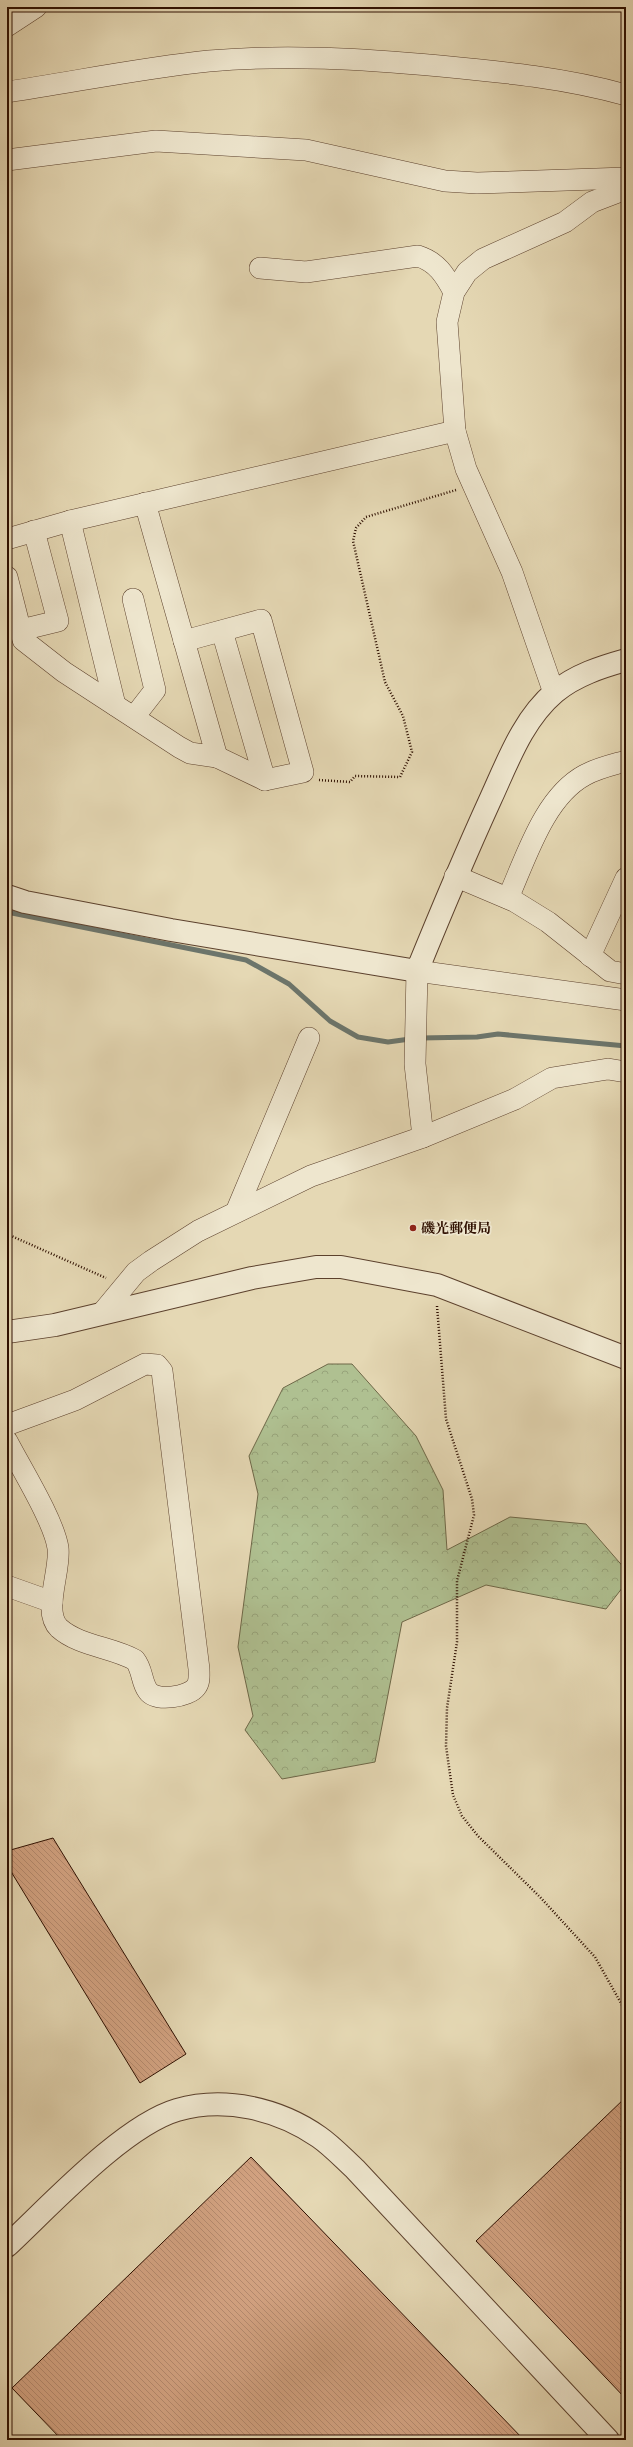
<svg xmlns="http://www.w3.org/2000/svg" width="633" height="2447" font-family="'IM FELL Great Primer','Noto Serif JP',serif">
<defs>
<pattern id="forest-crowns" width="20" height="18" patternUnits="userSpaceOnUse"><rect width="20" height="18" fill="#afc091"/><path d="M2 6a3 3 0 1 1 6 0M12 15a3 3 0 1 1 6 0" fill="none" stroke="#97a47b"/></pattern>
<pattern id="building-back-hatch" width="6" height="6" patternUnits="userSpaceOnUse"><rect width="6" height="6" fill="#d2a281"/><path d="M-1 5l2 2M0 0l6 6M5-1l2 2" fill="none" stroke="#b58a6e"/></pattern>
</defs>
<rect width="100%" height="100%" fill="#e5d8b4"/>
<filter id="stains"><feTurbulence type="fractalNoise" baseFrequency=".005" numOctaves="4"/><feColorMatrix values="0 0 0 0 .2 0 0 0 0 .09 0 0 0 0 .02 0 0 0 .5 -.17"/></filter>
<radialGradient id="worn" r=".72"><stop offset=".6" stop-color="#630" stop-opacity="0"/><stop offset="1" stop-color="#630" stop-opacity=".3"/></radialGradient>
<polygon fill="url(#forest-crowns)" stroke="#6e6848" points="328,1364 352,1364 416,1436 443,1490 447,1550 510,1517 586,1524 626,1570 626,1583 606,1609 486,1585 402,1622 375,1762 282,1779 245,1730 253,1716 238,1647 258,1494 249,1456 283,1388"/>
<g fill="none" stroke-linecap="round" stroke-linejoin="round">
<g stroke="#6c756b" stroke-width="5">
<polyline points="7,912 246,960 289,984 330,1021 358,1037 388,1042 410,1039"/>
<polyline points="420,1038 477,1037 498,1034 626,1046"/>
</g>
</g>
<g fill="url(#building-back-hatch)" stroke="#2e0f00">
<polygon points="53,1838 186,2054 140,2083 7,1865 7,1851"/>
<polygon points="626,2097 626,2399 476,2241"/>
<polygon points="251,2157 524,2440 62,2440 12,2388"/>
</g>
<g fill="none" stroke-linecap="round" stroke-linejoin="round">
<defs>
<g id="minor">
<polyline points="7,26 36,7"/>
<path d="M7,92C74,82 141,68 209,61C286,54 363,59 440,66C503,72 566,78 626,95"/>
<polyline points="7,160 156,141 306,150 445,181 477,183 626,178"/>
<path d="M260,268L306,272L418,256C437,262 445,275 454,292"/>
<polyline points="70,521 115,705"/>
<polyline points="7,539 70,521 455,431"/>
<polyline points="7,577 23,640 64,672 179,747 190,753 217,757 145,503"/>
<polyline points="133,599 155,690 134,717"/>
<polyline points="21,630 58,621 34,531"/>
<polyline points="222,631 265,780"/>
<polyline points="184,641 261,620 303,772 265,780 217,757"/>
<polyline points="554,693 512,572 466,469 455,431 447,322 454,292 467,272 483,259 565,222 592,202 626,189"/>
<polyline points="455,876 514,901 548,922 610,971 626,974"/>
<path d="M508,898C526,858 544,797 585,775C598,768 612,765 626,761"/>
<polyline points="590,956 626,878"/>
<polyline points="423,1137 415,1064 417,971 626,1000"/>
<polyline points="236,1212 309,1038"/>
<polyline points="102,1313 136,1272 151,1261 198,1231 311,1176 423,1137 515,1099 552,1078 608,1069 626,1072"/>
<path d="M7,1425L75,1400L145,1364L157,1365L162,1371L199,1669C199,1675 200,1682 196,1687C189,1697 156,1702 148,1691C141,1682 143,1670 135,1660C112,1647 79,1646 59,1628C42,1612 61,1570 58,1548C54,1521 21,1468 7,1441"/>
<polyline points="7,1586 52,1602"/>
</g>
<g id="tertiary">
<path d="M7,896L25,902L171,930L417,971C441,912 465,855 491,798C508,761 523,719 555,692C576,675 601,667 626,660"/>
<polyline points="7,1332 55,1325 252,1278 316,1267 341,1267 437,1285 626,1358"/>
<path d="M7,2246C49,2207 123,2126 177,2110C225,2096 279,2109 319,2137C332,2146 343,2158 355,2169L608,2440"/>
</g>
</defs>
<use href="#minor" stroke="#5c412d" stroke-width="22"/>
<use href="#tertiary" stroke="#5c412d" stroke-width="24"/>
<g stroke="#2e0f00" stroke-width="2.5" stroke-dasharray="1 2" stroke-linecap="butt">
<polyline points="319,780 350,782 355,776 400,777 412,752 403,716 385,682 353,541 356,528 366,517 456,490"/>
<polyline points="7,1234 106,1278"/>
<polyline points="437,1306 446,1419 472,1499 474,1515 457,1581 457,1642 447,1708 446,1746 453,1795 462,1816 478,1836 540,1897 595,1957 626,2012"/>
</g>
<use href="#minor" stroke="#eee6ce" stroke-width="21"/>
<use href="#tertiary" stroke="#eee6ce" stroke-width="22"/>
</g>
<circle fill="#8f2418" stroke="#eee6ce" stroke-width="1.5" cx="413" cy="1228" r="4"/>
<g text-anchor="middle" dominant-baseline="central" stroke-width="3.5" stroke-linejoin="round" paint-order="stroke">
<g font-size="14" font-weight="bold" fill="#2e0f00" stroke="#eee6ce" text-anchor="start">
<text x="421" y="1228">磯光郵便局</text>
</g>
</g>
<rect width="633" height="2447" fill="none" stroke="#e5d8b4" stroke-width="24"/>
<rect x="8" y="8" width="617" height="2431" fill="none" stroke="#2e0f00" stroke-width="2"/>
<rect x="12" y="12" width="609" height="2423" fill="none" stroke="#2e0f00"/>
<rect width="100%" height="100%" filter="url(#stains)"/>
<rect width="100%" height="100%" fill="url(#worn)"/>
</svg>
